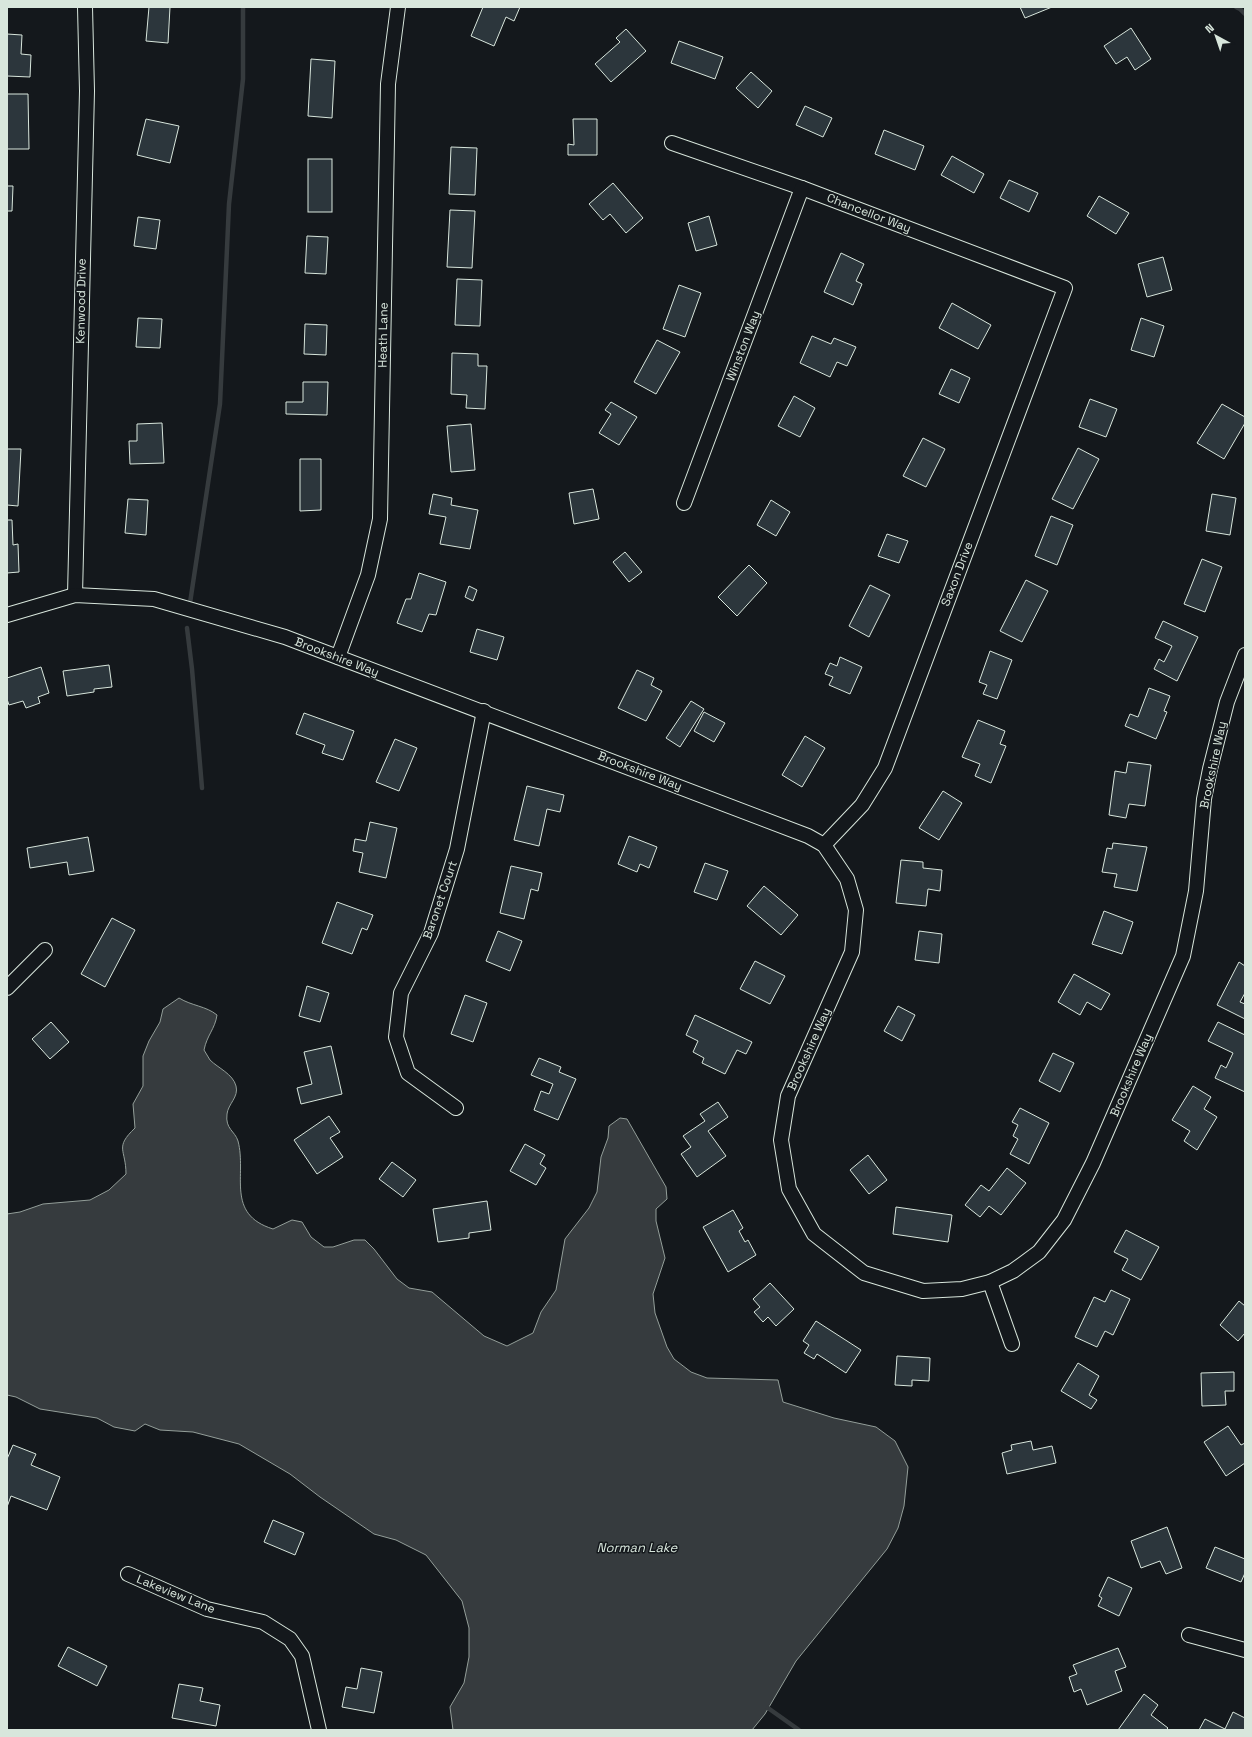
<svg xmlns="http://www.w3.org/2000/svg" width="1252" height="1737" font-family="'Space Grotesk',sans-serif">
<rect width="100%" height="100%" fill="#14181c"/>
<path fill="#363b3e" stroke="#939e99" d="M179,998C192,1006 206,1006 217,1015C215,1029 207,1035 204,1050C206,1053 208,1057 210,1060C218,1068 233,1074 236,1086C239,1097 228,1104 227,1114C225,1129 235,1131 238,1141C247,1175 225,1214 273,1229L292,1220L302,1222L311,1237L324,1247H333L354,1240H365L374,1249L397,1279L409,1288L432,1292L484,1336L507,1346L533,1333L541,1312L556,1290L565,1239L589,1208L597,1192L601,1157L608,1138L609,1126L620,1118L627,1119L666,1187L667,1199L656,1209V1221L665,1258L653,1294L655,1313L667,1347L674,1359L691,1372L707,1378L778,1380L783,1402L834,1418L876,1427L895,1441L908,1467L904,1506L898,1528L887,1549L796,1661L765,1714L752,1730H453L450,1707L464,1683L469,1657V1628L462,1601L426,1555L396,1540L374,1534L320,1497L290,1474L239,1444L193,1432L160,1430L145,1424L135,1431L114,1427L97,1418L40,1409L16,1397L7,1395V1214L20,1212L43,1204L90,1200L109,1190L126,1174C126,1149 114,1148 135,1128L133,1104L143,1086V1056L149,1041L160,1022L163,1009Z"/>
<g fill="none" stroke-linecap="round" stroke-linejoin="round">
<g stroke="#363b3e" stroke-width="4.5">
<polyline points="1236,7 1240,9 1245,14"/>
<polyline points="190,603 220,404 229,204 243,79 243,7"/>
<polyline points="187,628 192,669 202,788"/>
<polyline points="768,1708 799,1730"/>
</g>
</g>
<g fill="#2c363c" stroke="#d8e6dc">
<polygon points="149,7 170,7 168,43 146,41"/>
<polygon points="483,7 520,7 514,21 506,17 494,46 471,36"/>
<polygon points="1020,7 1052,7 1025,18"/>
<polygon points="1131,28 1151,59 1135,70 1127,57 1116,64 1104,46"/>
<polygon points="626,29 646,51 611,82 595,64 620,42 616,38"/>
<polygon points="7,34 22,35 21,54 31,55 30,77 7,76"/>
<polygon points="679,41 723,57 715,79 671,63"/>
<polygon points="311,59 335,61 332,118 308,116"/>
<polygon points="751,72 772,91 758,108 736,88"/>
<polygon points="7,94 28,94 29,149 7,149"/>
<polygon points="805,106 832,118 823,137 796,125"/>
<polygon points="146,119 179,126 170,163 137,155"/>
<polygon points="573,119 597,119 597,155 568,155 568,144 574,145"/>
<polygon points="884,130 924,146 915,170 875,154"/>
<polygon points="451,147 477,148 475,195 449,194"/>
<polygon points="952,156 984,174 974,193 941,175"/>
<rect x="308" y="159" width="24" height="53"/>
<polygon points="1009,180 1038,193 1029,212 1000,198"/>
<polygon points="613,183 643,218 626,233 610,214 603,220 589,204"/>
<polygon points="7,186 13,186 12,211 7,211"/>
<polygon points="1099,196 1129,213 1116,234 1087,216"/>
<polygon points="450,210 475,211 472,268 447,267"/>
<polygon points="709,216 717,245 696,251 688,223"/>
<polygon points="138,217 160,220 156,249 134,246"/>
<polygon points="307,236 328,237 326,274 305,273"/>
<polygon points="841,253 864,264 856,281 862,284 853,305 824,292"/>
<polygon points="1163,257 1172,290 1147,297 1138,264"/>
<polygon points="457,279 482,280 480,326 455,325"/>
<polygon points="679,285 701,293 685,337 663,329"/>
<polygon points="952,303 991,325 978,349 939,328"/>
<polygon points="138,318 162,319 160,348 136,347"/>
<polygon points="1141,318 1164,326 1154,357 1131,350"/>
<polygon points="305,324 327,325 326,355 304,354"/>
<polygon points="812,336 831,344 834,338 856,347 847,366 837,362 830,377 800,363"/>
<polygon points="657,340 680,352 656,394 634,382"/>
<polygon points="452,353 478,354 478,366 487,366 485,409 466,408 467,395 451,394"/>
<polygon points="951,369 970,378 959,403 939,394"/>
<polygon points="303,382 328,382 327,415 286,414 286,402 303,402"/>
<polygon points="794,396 815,408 800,437 778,426"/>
<polygon points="1090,399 1117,409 1106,437 1079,427"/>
<polygon points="611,402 637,417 619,445 599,433 611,414 605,410"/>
<polygon points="1222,404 1245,417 1245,423 1224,459 1197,443"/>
<polygon points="162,423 164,463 130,464 129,441 137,441 137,424"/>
<polygon points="471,424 475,470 451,472 447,426"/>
<polygon points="923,438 945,449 926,487 903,476"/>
<polygon points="1078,448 1099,459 1073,509 1052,499"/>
<polygon points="7,449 21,449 18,506 7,505"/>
<polygon points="300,459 321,459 321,510 300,511"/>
<polygon points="593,489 599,519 574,524 569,493"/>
<polygon points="433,494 452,498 451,505 478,510 470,549 440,544 446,517 429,514"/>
<polygon points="1212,494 1236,498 1230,535 1206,531"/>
<polygon points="128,499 148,500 146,535 125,533"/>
<polygon points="771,500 790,512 776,536 757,525"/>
<polygon points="1051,516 1073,525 1057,565 1035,556"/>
<polygon points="7,520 12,520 13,545 18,544 19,572 7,573"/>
<polygon points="887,534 908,541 899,563 878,556"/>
<polygon points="625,552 642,572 629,582 613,562"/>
<polygon points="1202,559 1222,567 1205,612 1184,604"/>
<polygon points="749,565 767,583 737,616 718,597"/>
<polygon points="419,573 446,582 436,615 429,614 422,632 397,623 406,599 411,599"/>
<polygon points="1026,580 1048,591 1022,642 1000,631"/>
<polygon points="870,585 890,595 869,637 849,626"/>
<polygon points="469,586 477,590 473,601 465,597"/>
<polygon points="1163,621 1198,637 1177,681 1154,669 1159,659 1164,662 1172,646 1155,638"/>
<polygon points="477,629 504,637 497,660 470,652"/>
<polygon points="990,651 1012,660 997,699 983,694 987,685 979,682"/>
<polygon points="840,657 862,667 850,694 829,685 833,677 825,674 830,663 837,666"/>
<polygon points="109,665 112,687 94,689 94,692 67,696 63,671"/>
<polygon points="41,667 49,693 38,697 40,703 26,708 23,701 9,705 7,699 7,678"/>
<polygon points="637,670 654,678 651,685 662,691 646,721 618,708"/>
<polygon points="1149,688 1170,696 1164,711 1167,712 1156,739 1125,726 1130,714 1138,717"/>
<polygon points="691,701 704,709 680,747 666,738"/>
<polygon points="704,712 725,723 714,742 694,731"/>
<polygon points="304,713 354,731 343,760 322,753 325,745 296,734"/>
<polygon points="978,720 1005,731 1000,744 1006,746 991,783 975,776 980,764 962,757"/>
<polygon points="805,736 825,748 802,787 782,775"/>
<polygon points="395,739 417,748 399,791 376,782"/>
<polygon points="1128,762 1151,765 1145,806 1129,804 1126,818 1109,815 1115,771 1126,773"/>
<polygon points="527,786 564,795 560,812 547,809 539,846 514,840"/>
<polygon points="943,791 962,803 939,840 919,828"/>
<polygon points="370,822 397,828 386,878 359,872 363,853 353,851 355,839 366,841"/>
<polygon points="629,836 657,847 649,868 640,864 637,872 618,864"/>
<polygon points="88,837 94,871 69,875 67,862 30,868 27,848"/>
<polygon points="1113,843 1147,847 1137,891 1114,887 1117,874 1102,872 1107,848 1112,849"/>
<polygon points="901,860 923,862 923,868 942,870 940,891 928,889 926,906 896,903"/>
<polygon points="705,863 728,871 717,900 694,892"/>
<polygon points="511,866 542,873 538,891 531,889 524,919 500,913"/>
<polygon points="764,886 798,915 781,935 747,906"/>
<polygon points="337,902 373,915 367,930 362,928 352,954 322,943"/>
<polygon points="1104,911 1133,922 1122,954 1092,944"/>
<polygon points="112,918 135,930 105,987 81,974"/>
<polygon points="498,931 522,941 510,971 486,961"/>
<polygon points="919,931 942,934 939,963 915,960"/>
<polygon points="755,961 785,976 770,1004 740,989"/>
<polygon points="1239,962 1245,966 1245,993 1240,1002 1245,1004 1245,1019 1217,1005"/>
<polygon points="1074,974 1110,994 1101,1010 1087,1002 1080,1015 1058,1002"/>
<polygon points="307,986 329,993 320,1022 299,1016"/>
<polygon points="465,995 487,1003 473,1042 451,1034"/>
<polygon points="898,1006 915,1015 902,1041 884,1031"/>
<polygon points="695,1015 752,1042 746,1054 737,1050 725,1074 702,1063 704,1058 693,1052 698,1041 686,1035"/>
<polygon points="51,1022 69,1042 50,1059 32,1039"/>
<polygon points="1218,1022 1245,1035 1245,1092 1215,1078 1221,1065 1226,1068 1233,1053 1208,1041"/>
<polygon points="331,1046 342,1094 301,1104 297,1088 312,1084 304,1052"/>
<polygon points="1053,1053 1074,1063 1060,1092 1039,1081"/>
<polygon points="539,1058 561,1067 559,1072 576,1079 558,1120 534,1110 541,1091 549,1094 553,1084 531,1075"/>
<polygon points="1193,1086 1211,1097 1204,1109 1217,1117 1197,1150 1184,1141 1190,1131 1172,1120"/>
<polygon points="718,1102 728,1117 708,1131 726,1156 697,1177 681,1154 691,1147 683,1136 705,1121 700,1114"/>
<polygon points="1020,1108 1049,1123 1029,1164 1010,1154 1018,1139 1013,1136 1018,1125 1012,1122"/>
<polygon points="329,1116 340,1132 330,1138 343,1157 317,1174 294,1140"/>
<polygon points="525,1144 545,1155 540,1164 546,1168 536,1185 510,1171"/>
<polygon points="868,1155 887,1180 869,1194 850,1170"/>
<polygon points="392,1162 416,1180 403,1197 379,1179"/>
<polygon points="1007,1168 1026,1183 1001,1215 989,1206 980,1217 965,1205 981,1185 989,1191"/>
<polygon points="487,1201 491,1230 469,1233 469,1238 438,1242 433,1209"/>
<polygon points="896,1207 952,1215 948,1242 893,1234"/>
<polygon points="733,1210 743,1228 739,1231 745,1242 748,1240 756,1255 728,1272 703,1227"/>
<polygon points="1126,1230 1159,1247 1141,1280 1122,1270 1128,1259 1114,1252"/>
<polygon points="770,1283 794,1309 776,1326 768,1317 763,1322 754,1312 760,1307 753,1299"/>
<polygon points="1111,1290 1130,1299 1113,1335 1105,1331 1097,1347 1075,1337 1094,1297 1105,1302"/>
<polygon points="1239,1301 1245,1306 1245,1333 1238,1341 1220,1325"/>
<polygon points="816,1321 861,1350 846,1373 817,1354 814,1359 804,1353 809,1345 803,1341"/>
<polygon points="897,1356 930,1358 929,1381 912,1380 912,1386 895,1385"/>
<polygon points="1078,1363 1099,1376 1089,1395 1097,1400 1091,1409 1061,1391"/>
<polygon points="1234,1372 1234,1391 1225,1391 1226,1405 1202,1406 1201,1373"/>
<polygon points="1228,1426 1241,1445 1245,1443 1245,1463 1226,1476 1204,1442"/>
<polygon points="1031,1441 1033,1450 1052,1446 1056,1463 1007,1474 1002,1453 1012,1450 1011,1445"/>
<polygon points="13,1445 36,1454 31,1465 60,1477 47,1510 11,1496 7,1507 7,1459"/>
<polygon points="273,1520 304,1533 295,1555 264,1542"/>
<polygon points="1167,1527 1182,1568 1166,1574 1160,1561 1141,1568 1131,1541"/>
<polygon points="1215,1547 1245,1559 1245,1573 1241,1582 1206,1568"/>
<polygon points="1108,1577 1132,1588 1119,1616 1098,1606 1102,1598 1099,1596"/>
<polygon points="68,1647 107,1666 97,1686 58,1666"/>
<polygon points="1118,1648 1126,1667 1115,1671 1122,1691 1087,1705 1081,1689 1074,1692 1069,1677 1077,1674 1073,1665"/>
<polygon points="361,1668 382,1672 374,1713 342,1707 346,1687 357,1689"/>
<polygon points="179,1684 203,1688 200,1701 220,1705 216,1726 172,1718"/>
<polygon points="1144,1694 1158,1705 1151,1715 1168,1728 1166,1730 1118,1730"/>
<polygon points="1233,1712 1245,1718 1245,1730 1199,1730 1205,1719 1225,1729"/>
</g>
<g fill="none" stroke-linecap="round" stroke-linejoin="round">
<defs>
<g id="street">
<polyline points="672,143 802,188 1065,288 885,768 862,805 824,845"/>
<polyline points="684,503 802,188"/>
<polyline points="75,595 87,91 85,7"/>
<polyline points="7,615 75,595 154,599 285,637 808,836 824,845 847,879 856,910 852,952 788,1096 781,1140 789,1189 814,1234 864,1273 923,1291 962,1289 990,1282 1013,1271 1039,1252 1064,1220 1093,1163 1183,956 1196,891 1204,799 1210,769 1227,702 1245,655"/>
<polyline points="338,657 368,575 380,519 388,84 398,7"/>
<polyline points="7,988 45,950"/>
<polyline points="456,1108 408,1073 396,1037 401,993 431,933 457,849 484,711"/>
<polyline points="990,1282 1012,1344"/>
<polyline points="128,1574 207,1609 263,1622 290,1639 302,1656 319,1730"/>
<polyline points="1189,1635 1245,1650"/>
</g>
</defs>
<use href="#street" stroke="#d8e6dc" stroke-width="16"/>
<use href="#street" stroke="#14181c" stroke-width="14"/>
</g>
<g text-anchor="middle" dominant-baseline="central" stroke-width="3" stroke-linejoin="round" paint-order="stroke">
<g font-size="12" fill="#d8e6dc" stroke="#14181c">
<text transform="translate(869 213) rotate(21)">Chancellor Way</text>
<text transform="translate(81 301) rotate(-89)">Kenwood Drive</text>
<text transform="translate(383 335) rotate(-89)">Heath Lane</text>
<text transform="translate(743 346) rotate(-69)">Winston Way</text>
<text transform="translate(957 574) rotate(-69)">Saxon Drive</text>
<text transform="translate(337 657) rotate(21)">Brookshire Way</text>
<text transform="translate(1213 765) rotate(-78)">Brookshire Way</text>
<text transform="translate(640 771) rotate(21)">Brookshire Way</text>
<text transform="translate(440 900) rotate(-71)">Baronet Court</text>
<text transform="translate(809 1049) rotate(-66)">Brookshire Way</text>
<text transform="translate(1131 1075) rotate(-67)">Brookshire Way</text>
<text transform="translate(176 1594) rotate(22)">Lakeview Lane</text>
</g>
<g font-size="13" font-style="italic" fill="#d8e6dc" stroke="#14181c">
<text x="637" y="1547">Norman Lake</text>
</g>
</g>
<rect width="1252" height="1737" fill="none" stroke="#d8e6dc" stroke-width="16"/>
<g transform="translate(1216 36) rotate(320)" stroke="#14181c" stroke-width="3" paint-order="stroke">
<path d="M0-3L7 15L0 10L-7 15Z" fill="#d8e6dc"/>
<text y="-6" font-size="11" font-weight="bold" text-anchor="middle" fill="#d8e6dc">N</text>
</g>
</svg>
